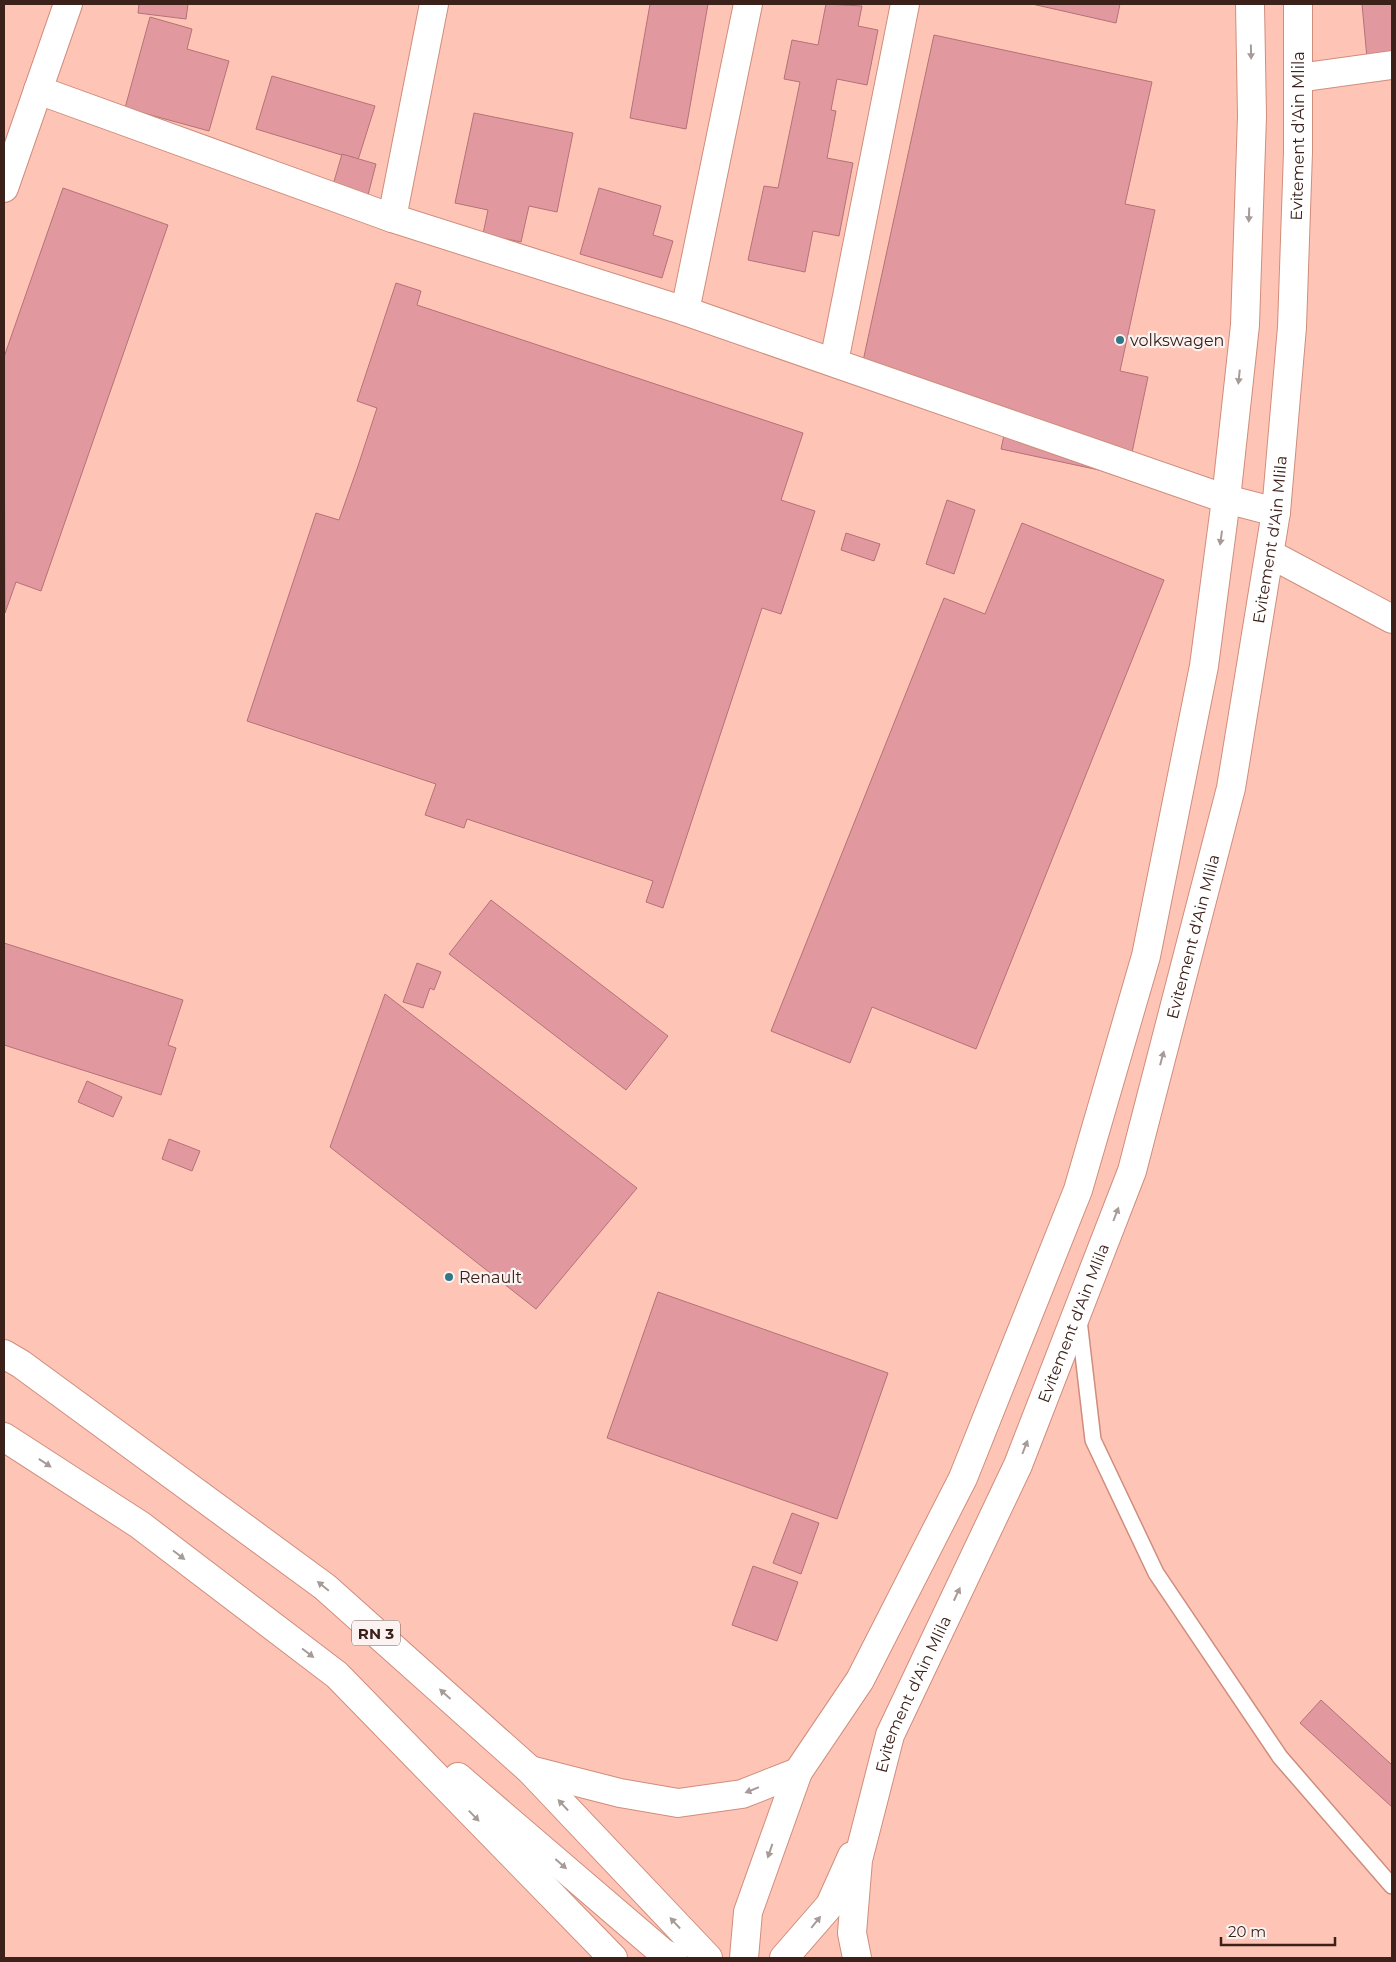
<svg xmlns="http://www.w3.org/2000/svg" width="1396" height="1962" font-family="Montserrat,sans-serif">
<rect width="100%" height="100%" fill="#fec5b6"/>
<g fill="#e1999f" stroke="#b57177">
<polygon points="139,4 188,4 186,19 138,13"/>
<polygon points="650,4 708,4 686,129 630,118"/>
<polygon points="826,4 862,6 858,26 878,30 867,85 837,79 831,110 836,111 827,158 853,163 839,236 813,231 805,272 748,260 764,186 778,188 800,82 784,79 792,40 818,45"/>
<polygon points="1032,4 1120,4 1116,23"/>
<polygon points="1362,4 1392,4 1392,66 1368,69"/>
<polygon points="150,17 192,29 187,49 229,61 209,131 125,108"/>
<polygon points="934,35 1152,82 1125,204 1155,210 1120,371 1148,377 1127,476 1001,449 1008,417 858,384"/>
<polygon points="272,76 375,106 358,160 256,129"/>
<polygon points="474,113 573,133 557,212 529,206 521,242 483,234 488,210 455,203"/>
<polygon points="342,154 376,164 368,195 333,185"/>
<polygon points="63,188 168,225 41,591 16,582 5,613 4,357"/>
<polygon points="599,188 661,206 653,235 673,241 662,278 580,254"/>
<polygon points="396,283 421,291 417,305 803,433 781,500 815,511 781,614 762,608 663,908 646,902 653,881 467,819 464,828 425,815 436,784 247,721 316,513 339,520 358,466 377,408 357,401"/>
<polygon points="947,500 975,510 954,574 926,564"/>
<polygon points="1022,523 1164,580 976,1049 872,1007 850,1063 771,1031 944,598 985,614"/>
<polygon points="846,533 880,544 874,561 841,550"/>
<polygon points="491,900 668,1036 626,1090 449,954"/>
<polygon points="4,943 183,1000 168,1045 176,1048 161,1095 4,1045"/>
<polygon points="417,963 441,972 434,990 430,988 423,1008 403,1002"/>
<polygon points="385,994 637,1188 536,1309 330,1147"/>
<polygon points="87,1081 122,1097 113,1117 78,1102"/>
<polygon points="169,1139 200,1151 192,1171 162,1159"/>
<polygon points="658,1292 888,1373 837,1519 607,1438"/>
<polygon points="792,1513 819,1523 801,1574 773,1563"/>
<polygon points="753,1566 798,1582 777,1641 732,1625"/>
<polygon points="1321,1700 1392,1765 1392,1807 1300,1723"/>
</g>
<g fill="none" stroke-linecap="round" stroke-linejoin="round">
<defs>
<polyline id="lane" points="1079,1320 1093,1440 1156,1573 1280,1757 1392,1886"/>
<g id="street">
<polyline points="1298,78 1392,65"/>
<polyline points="38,90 392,218 685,311 1226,499 1276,512"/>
<polyline points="4,188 68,4"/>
<polyline points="392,218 434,4"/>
<polyline points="685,311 748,4"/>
<polyline points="834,362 905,4"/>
<polyline points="1270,554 1392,619"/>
</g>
<g id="highway">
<polyline points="4,1354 21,1364 325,1587 530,1770 708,1958"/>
<polyline points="4,1437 140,1525 337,1675 613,1958"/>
<polyline points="530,1770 620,1793 678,1803 742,1794 798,1772"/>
<polyline points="458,1777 662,1952 673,1958"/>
<polyline points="744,1958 748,1912 798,1772 860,1680 963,1478 1078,1190 1146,956 1204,666 1226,499 1245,325 1252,116 1250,4"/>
<polyline points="784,1958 830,1905 852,1856"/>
<path id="s1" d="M857,1958L852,1933L858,1860L890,1735L1018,1465L1132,1171L1231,788L1276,512L1292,327L1298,152V4"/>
</g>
</defs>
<use href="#lane" stroke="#d08d7c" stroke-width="18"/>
<use href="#street" stroke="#d08d7c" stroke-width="30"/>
<use href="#highway" stroke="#d08d7c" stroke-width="30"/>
<use href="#lane" stroke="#fff" stroke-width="15"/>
<use href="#street" stroke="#fff" stroke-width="28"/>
<use href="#highway" stroke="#fff" stroke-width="28"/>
</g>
<defs><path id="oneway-solid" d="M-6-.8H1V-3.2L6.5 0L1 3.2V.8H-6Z" transform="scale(1.25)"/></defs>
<g fill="#a79b98">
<use href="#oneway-solid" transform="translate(1251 52) rotate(89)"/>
<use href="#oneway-solid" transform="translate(1249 215) rotate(92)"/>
<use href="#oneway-solid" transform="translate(1239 377) rotate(96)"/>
<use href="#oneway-solid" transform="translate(1221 538) rotate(98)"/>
<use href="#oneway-solid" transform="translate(1162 1058) rotate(-75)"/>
<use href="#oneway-solid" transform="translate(1116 1214) rotate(-69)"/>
<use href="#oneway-solid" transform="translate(1025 1447) rotate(-69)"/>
<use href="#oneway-solid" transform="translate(45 1463) rotate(33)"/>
<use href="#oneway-solid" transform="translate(179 1555) rotate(37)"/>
<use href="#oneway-solid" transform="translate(323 1586) rotate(-141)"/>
<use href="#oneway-solid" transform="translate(957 1594) rotate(-65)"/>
<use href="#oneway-solid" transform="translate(308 1653) rotate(37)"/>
<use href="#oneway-solid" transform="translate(445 1694) rotate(-138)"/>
<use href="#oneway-solid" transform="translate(752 1790) rotate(158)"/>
<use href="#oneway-solid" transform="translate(563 1805) rotate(-133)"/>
<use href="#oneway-solid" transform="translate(474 1816) rotate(46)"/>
<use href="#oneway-solid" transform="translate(770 1851) rotate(109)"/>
<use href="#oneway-solid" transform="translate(561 1864) rotate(41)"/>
<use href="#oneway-solid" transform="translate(816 1922) rotate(-51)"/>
<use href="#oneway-solid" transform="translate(675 1923) rotate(-133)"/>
</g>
<g fill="#337786" stroke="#fbf3f1" stroke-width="2">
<circle cx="1120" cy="340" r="5"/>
<circle cx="449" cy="1277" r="5"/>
</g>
<g text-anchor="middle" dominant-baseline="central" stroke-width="4.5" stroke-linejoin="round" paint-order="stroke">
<rect fill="#fbf3f1" stroke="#75605b" stroke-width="1" x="352" y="1620.5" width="48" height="25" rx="4"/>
<g font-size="15" font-weight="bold" fill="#3c211b">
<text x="376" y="1633">RN 3</text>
</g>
<g font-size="16" fill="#3c211b" stroke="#fbf3f1">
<text stroke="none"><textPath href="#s1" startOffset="1894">Evitement d'Ain Mlila</textPath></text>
<text stroke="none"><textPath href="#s1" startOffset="1489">Evitement d'Ain Mlila</textPath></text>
<text stroke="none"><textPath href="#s1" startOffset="1084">Evitement d'Ain Mlila</textPath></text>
<text stroke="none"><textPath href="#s1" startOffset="679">Evitement d'Ain Mlila</textPath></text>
<text stroke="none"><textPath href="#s1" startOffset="274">Evitement d'Ain Mlila</textPath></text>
</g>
<g font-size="16" fill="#3c211b" stroke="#fbf3f1" text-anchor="start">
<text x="1130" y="340">volkswagen</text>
<text x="459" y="1277">Renault</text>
</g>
</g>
<rect width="1396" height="1962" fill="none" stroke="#3c211b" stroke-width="10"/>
<path d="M1221 1937v8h114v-8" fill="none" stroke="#3c211b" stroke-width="2.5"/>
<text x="1228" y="1937" font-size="15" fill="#3c211b" stroke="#fbf3f1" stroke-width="4" paint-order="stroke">20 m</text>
</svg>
